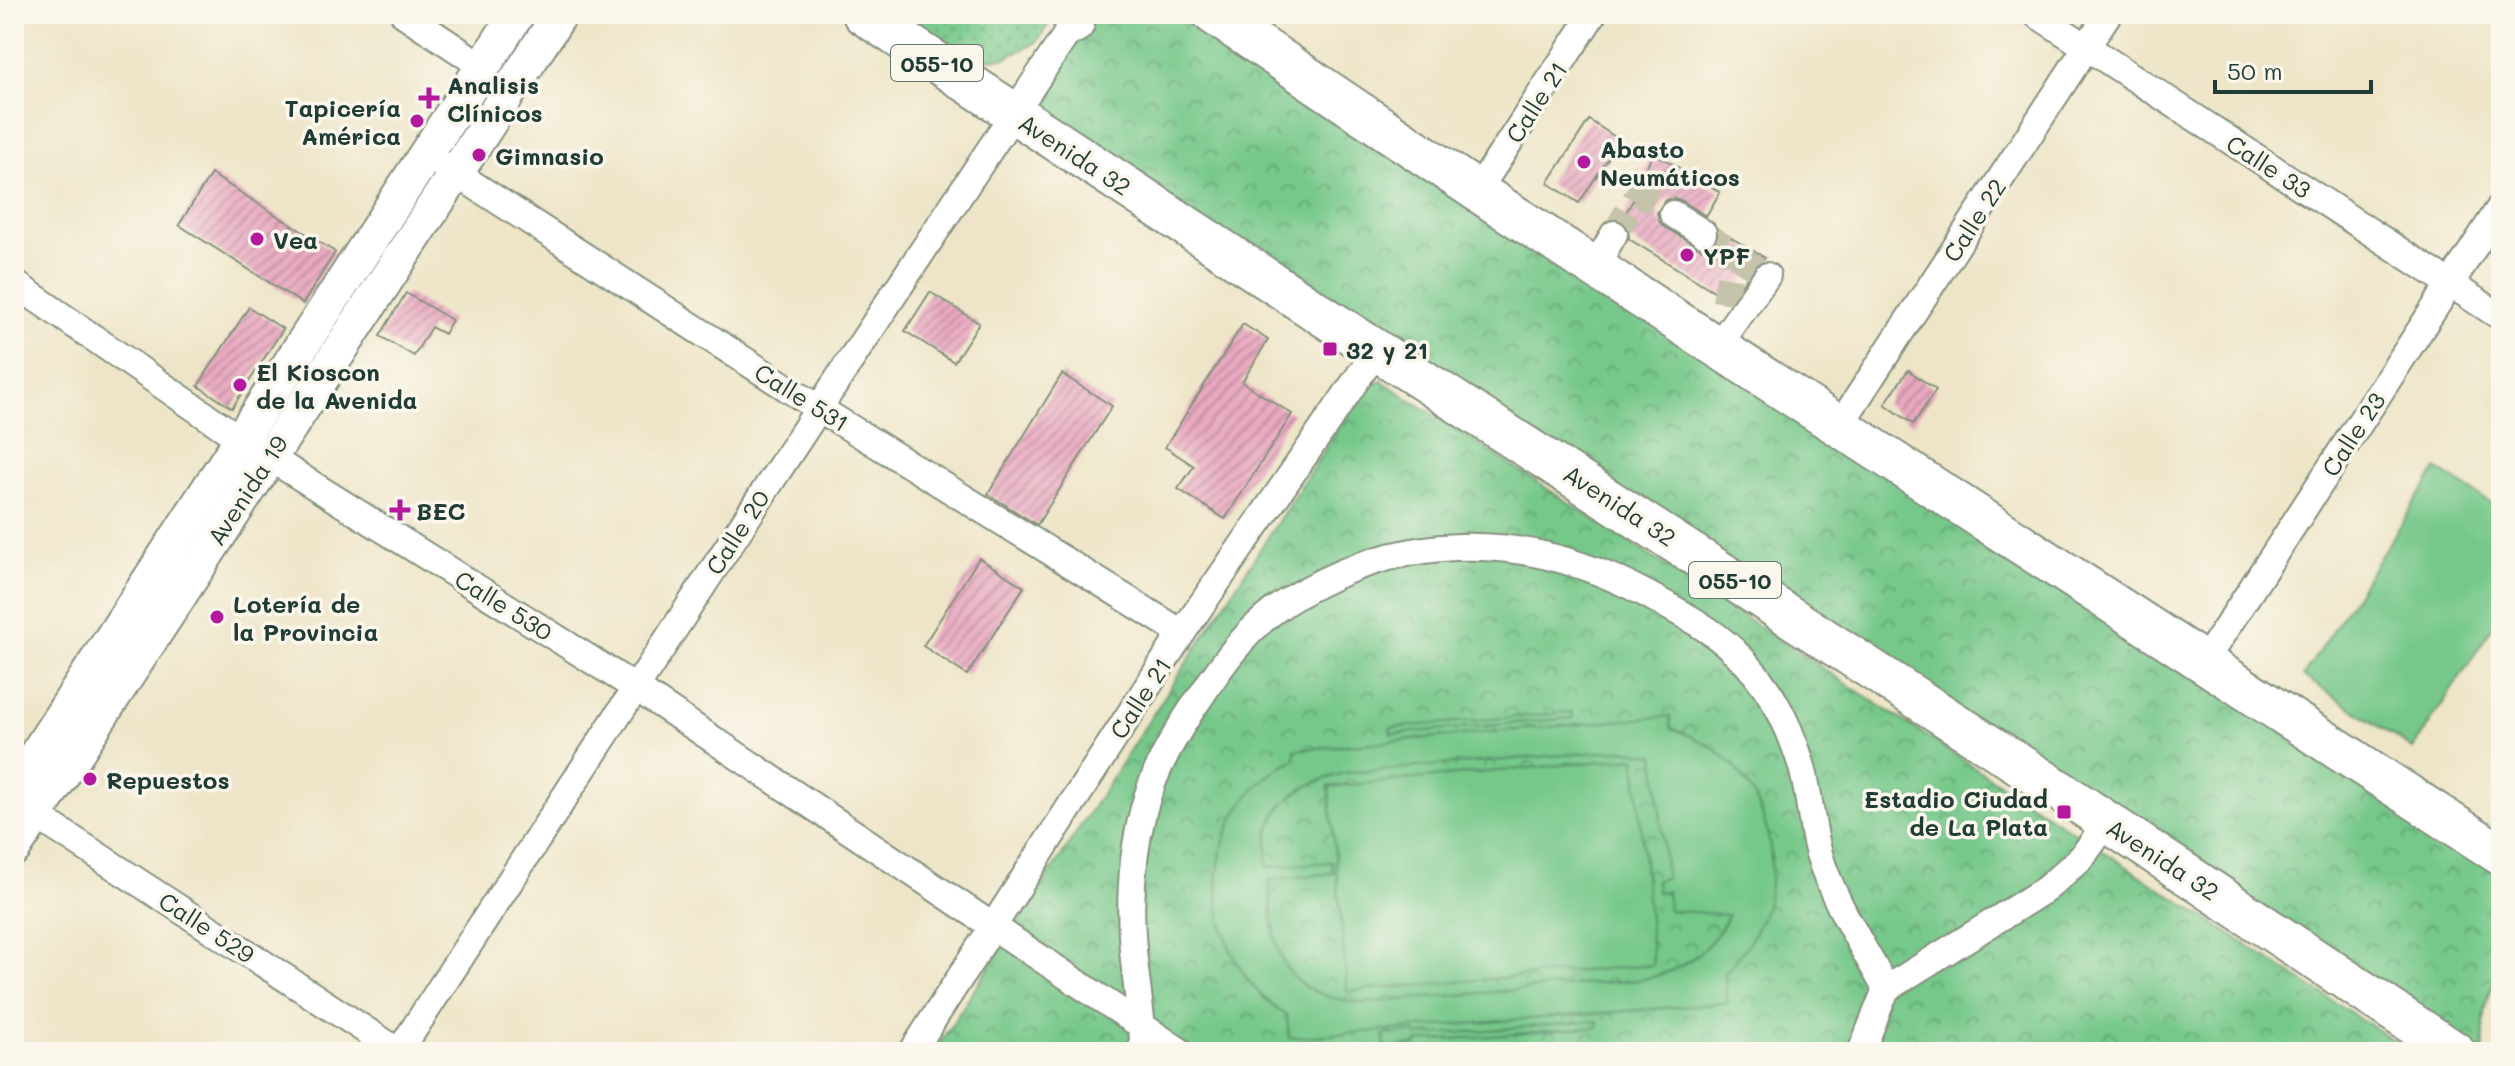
<svg xmlns="http://www.w3.org/2000/svg" width="2515" height="1066" font-family="Mali,sans-serif">
<defs>
<pattern id="grass-dots" width="8" height="8" patternUnits="userSpaceOnUse" patternTransform="scale(2)"><rect width="8" height="8" fill="#76c88a"/><path d="M2 2h.1M6 6h.1" fill="none" stroke="#60a472" stroke-width="1.8" stroke-linecap="round"/></pattern>
<pattern id="park-crowns" width="20" height="18" patternUnits="userSpaceOnUse" patternTransform="scale(2)"><rect width="20" height="18" fill="#76c88a"/><path d="M2 6a3 3 0 1 1 6 0M12 15a3 3 0 1 1 6 0" fill="none" stroke="#60a472"/></pattern>
<pattern id="building-hatch" width="6" height="6" patternUnits="userSpaceOnUse" patternTransform="scale(2)"><rect width="6" height="6" fill="#e9a9c0"/><path d="M-1 1l2-2M0 6l6-6M5 7l2-2" fill="none" stroke="#bc8b9d"/></pattern>
</defs>
<rect width="100%" height="100%" fill="#fbf7ec"/>
<filter id="ink" filterUnits="userSpaceOnUse"><feTurbulence type="fractalNoise" baseFrequency=".0125" numOctaves="2"/><feDisplacementMap in="SourceGraphic" scale="16" xChannelSelector="R" yChannelSelector="G"/><feConvolveMatrix kernelMatrix="1 2 1 2 8 2 1 2 1" color-interpolation-filters="sRGB"/></filter>
<filter id="wash" filterUnits="userSpaceOnUse"><feTurbulence type="fractalNoise" baseFrequency=".006" numOctaves="4" result="noise"/><feDisplacementMap in="SourceGraphic" scale="32" xChannelSelector="R" yChannelSelector="G"/><feGaussianBlur stdDeviation="1.8" result="paint"/><feColorMatrix in="noise" values="0 0 0 0 0 0 0 0 0 0 0 0 0 0 0 0 0 1.4 0 .05"/><feComposite in="paint" operator="in"/></filter>
<g filter="url(#wash)">
<rect width="100%" height="100%" fill="#eee5c8"/>
<polygon fill="url(#grass-dots)" stroke="#4a825f" stroke-width="2" points="886,14 1055,14 1037,42 1006,58 956,60"/>
<g fill="url(#park-crowns)" stroke="#4a825f" stroke-width="2">
<path d="M1096,14H1181L2501,874V971C2484,997 2483,1019 2484,1050L2477,1052L1033,111Z"/>
<polygon points="1382,381 2411,1052 934,1052 1366,386"/>
</g>
<g fill="#76c88a" stroke="#4a825f" stroke-width="2" fill-rule="evenodd">
<polygon points="2437,469 2501,510 2501,614 2413,749 2303,676"/>
<polygon points="1572,712 1573,718 1391,734 1390,728"/>
<path d="M1670,716L1671,728C1688,735 1706,742 1720,753C1763,789 1781,851 1766,905C1759,931 1743,953 1725,973L1727,1003L1289,1038L1287,1016C1194,956 1192,809 1295,759V750ZM1623,750L1655,755L1666,878L1656,880L1657,892L1667,891L1669,910L1729,915C1709,953 1679,974 1637,980L1361,1003C1275,993 1275,954 1269,880L1333,873L1332,862L1268,867C1261,809 1292,787 1344,773Z"/>
<polygon points="1635,758 1653,965 1347,991 1329,787"/>
<polygon points="1598,1021 1598,1027 1417,1042 1417,1045 1385,1048 1384,1035 1416,1032 1417,1036"/>
</g>
<g id="blocks">
<g fill="url(#building-hatch)">
<polygon points="1589,120 1620,140 1579,203 1548,183"/>
<polygon points="1654,153 1720,192 1706,216 1681,200 1673,198 1665,200 1657,213 1659,221 1664,227 1702,249 1710,247 1716,242 1718,230 1765,258 1754,267 1730,301 1629,239 1628,227 1621,220 1643,184 1638,181"/>
<polygon points="211,174 335,252 303,304 179,225"/>
<polygon points="930,292 979,323 954,362 905,331"/>
<polygon points="406,293 452,320 444,334 431,327 414,356 380,336"/>
<polygon points="249,307 283,329 232,408 198,386"/>
<polygon points="1243,324 1268,340 1242,382 1292,414 1225,519 1178,489 1194,466 1165,447"/>
<polygon points="1908,370 1936,390 1913,424 1885,404"/>
<polygon points="1062,374 1112,406 1037,525 988,494"/>
<polygon points="979,558 1024,587 967,675 923,646"/>
</g>
</g>
</g>
<g filter="url(#ink)">
<use href="#blocks" fill-opacity="0" stroke="#86917e" stroke-width="2"/>
<g fill="none" stroke-linecap="round" stroke-linejoin="round">
<g stroke="#c5c3aa" stroke-width="26" stroke-dasharray="26 13" stroke-linecap="butt">
<polyline points="1703,233 1767,276"/>
<polyline points="1614,234 1639,193 1673,214"/>
<polyline points="1725,303 1733,253"/>
</g>
<defs>
<g id="minor">
<polyline points="404,14 482,66"/>
<polyline points="2036,14 2501,317"/>
<polyline points="440,163 818,408 1182,633"/>
<polyline points="1478,190 1593,14"/>
<polyline points="1673,214 1703,233"/>
<polyline points="1595,267 1614,234"/>
<polyline points="14,283 240,439 636,688 1181,1052"/>
<polyline points="1718,346 1767,276"/>
<polyline points="1840,425 2108,14"/>
<polyline points="2204,662 2501,206"/>
<polyline points="14,801 399,1052"/>
<path d="M399,1052C624,705 850,358 1080,14"/>
<polyline points="912,1052 1182,633 1377,350"/>
<path d="M1144,1052C1142,1018 1136,984 1133,950C1129,904 1132,853 1144,808C1155,766 1179,727 1203,693C1220,667 1240,639 1264,619C1287,598 1318,583 1346,571C1450,530 1551,543 1648,595C1677,611 1710,628 1734,651C1768,682 1789,723 1802,767C1810,796 1811,826 1819,854C1833,901 1863,946 1886,989"/>
<polyline points="1861,1052 1886,989 2046,889 2082,857 2107,822"/>
</g>
<g id="major">
<polyline points="14,789 517,14"/>
<polyline points="14,848 560,14"/>
</g>
<g id="highway">
<polyline points="863,14 1328,319 2059,790 2455,1052"/>
<polyline points="1213,14 1498,205 2501,855"/>
<polyline points="1074,23 1075,14"/>
</g>
</defs>
<use href="#minor" stroke="#86917e" stroke-width="30"/>
<use href="#major" stroke="#86917e" stroke-width="38"/>
<use href="#highway" stroke="#86917e" stroke-width="44"/>
<use href="#minor" stroke="#fff" stroke-width="26"/>
<use href="#major" stroke="#fff" stroke-width="34"/>
<use href="#highway" stroke="#fff" stroke-width="40"/>
</g>
</g>
<g fill="#b5179e" stroke="#fbf7ec" stroke-width="3">
<path d="M425 86h8v8h8v8h-8v8h-8v-8h-8v-8h8z"/>
<circle cx="417" cy="121" r="8"/>
<circle cx="479" cy="155" r="8"/>
<circle cx="1584" cy="162" r="8"/>
<circle cx="257" cy="239" r="8"/>
<circle cx="1687" cy="255" r="8"/>
<rect x="1322" y="341" width="16" height="16" rx="4"/>
<circle cx="240" cy="385" r="8"/>
<path d="M396 498h8v8h8v8h-8v8h-8v-8h-8v-8h8z"/>
<circle cx="217" cy="617" r="8"/>
<circle cx="90" cy="779" r="8"/>
<rect x="2056" y="804" width="16" height="16" rx="4"/>
</g>
<g text-anchor="middle" dominant-baseline="central" stroke-width="7" stroke-linejoin="round" paint-order="stroke">
<g fill="#fbf7ec" stroke="#61756b" stroke-width="2">
<rect x="891" y="45" width="92" height="36" rx="6"/>
<rect x="1689" y="562" width="92" height="36" rx="6"/>
</g>
<g font-size="22" font-weight="bold" fill="#1f3d34">
<text x="937" y="63">055-10</text>
<text x="1735" y="580">055-10</text>
</g>
<g font-size="24" font-weight="bold" fill="#1f3d34" stroke="#fbf7ec" text-anchor="start">
<text x="447" y="84">Analisis<tspan x="447" dy="28">Clínicos</tspan></text>
<text x="401" y="107" text-anchor="end">Tapicería<tspan x="401" dy="28">América</tspan></text>
<text x="1600" y="148">Abasto<tspan x="1600" dy="28">Neumáticos</tspan></text>
<text x="495" y="155">Gimnasio</text>
<text x="273" y="239">Vea</text>
<text x="1703" y="255">YPF</text>
<text x="1346" y="349">32 y 21</text>
<text x="256" y="371">El Kioscon<tspan x="256" dy="28">de la Avenida</tspan></text>
<text x="416" y="510">BEC</text>
<text x="233" y="603">Lotería de<tspan x="233" dy="28">la Provincia</tspan></text>
<text x="106" y="779">Repuestos</text>
<text x="2048" y="798" text-anchor="end">Estadio Ciudad<tspan x="2048" dy="28">de La Plata</tspan></text>
</g>
<g font-size="24" fill="#1f3d34" stroke="#fbf7ec">
<text transform="translate(1536 102) rotate(-57)">Calle 21</text>
<text transform="translate(1075 154) rotate(33)">Avenida 32</text>
<text transform="translate(2269 166) rotate(33)">Calle 33</text>
<text transform="translate(1974 220) rotate(-57)">Calle 22</text>
<text transform="translate(802 397) rotate(32)">Calle 531</text>
<text transform="translate(2353 434) rotate(-57)">Calle 23</text>
<text transform="translate(247 490) rotate(-57)">Avenida 19</text>
<text transform="translate(1620 505) rotate(33)">Avenida 32</text>
<text transform="translate(737 532) rotate(-57)">Calle 20</text>
<text transform="translate(504 605) rotate(32)">Calle 530</text>
<text transform="translate(1140 698) rotate(-57)">Calle 21</text>
<text transform="translate(2163 859) rotate(33)">Avenida 32</text>
<text transform="translate(207 927) rotate(33)">Calle 529</text>
</g>
</g>
<rect width="2515" height="1066" fill="none" stroke="#fbf7ec" stroke-width="48"/>
<path d="M2215 80v12h156v-12" fill="none" stroke="#1f3d34" stroke-width="4"/>
<text x="2227" y="80" font-size="24" fill="#1f3d34" stroke="#fbf7ec" stroke-width="6" paint-order="stroke">50 m</text>
</svg>
